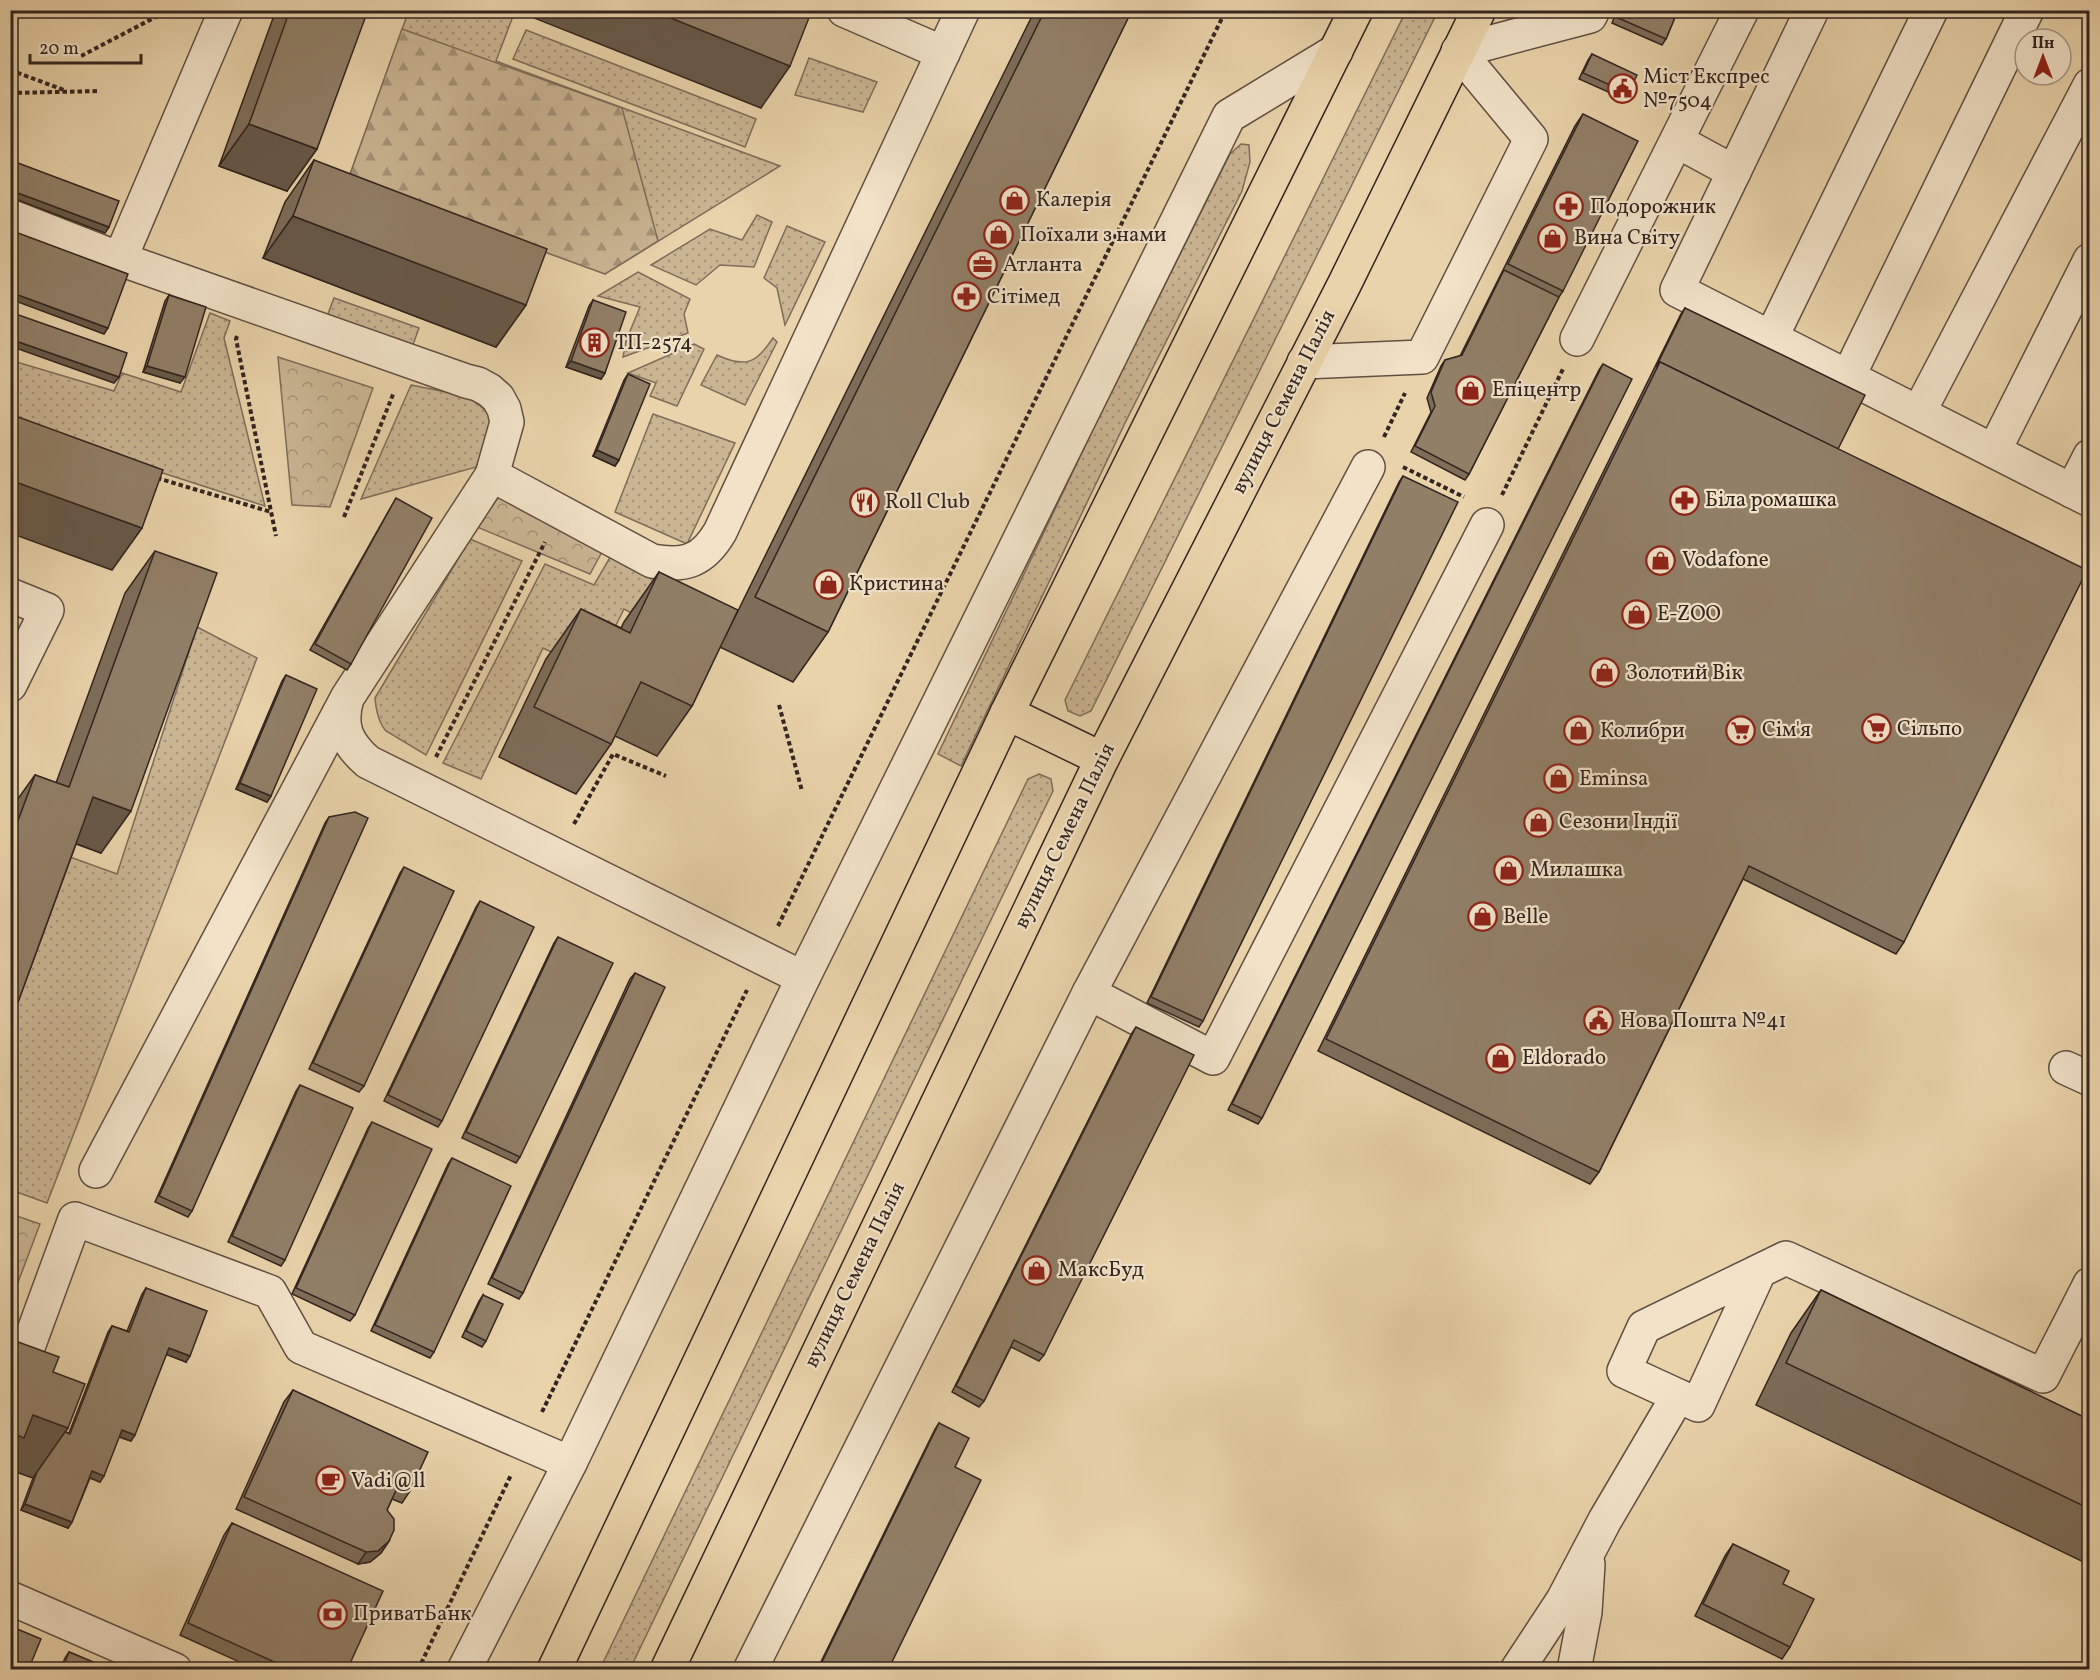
<svg xmlns="http://www.w3.org/2000/svg" width="2100" height="1680" font-family="Vollkorn,serif">
<defs>
<pattern id="grass-dots" width="8" height="8" patternUnits="userSpaceOnUse" patternTransform="scale(1.5)"><rect width="8" height="8" fill="#cab593"/><path d="M2 2h.1M6 6h.1" fill="none" stroke="#a59378" stroke-width="1.8" stroke-linecap="round"/></pattern>
<pattern id="forest-firs" width="22" height="20" patternUnits="userSpaceOnUse" patternTransform="scale(1.5)"><rect width="22" height="20" fill="#cab593"/><path d="M5 1l3.5 6h-7zM16 11l3.5 6h-7z" fill="#a59378"/></pattern>
<pattern id="park-crowns" width="20" height="18" patternUnits="userSpaceOnUse" patternTransform="scale(1.5)"><rect width="20" height="18" fill="#cab593"/><path d="M2 6a3 3 0 1 1 6 0M12 15a3 3 0 1 1 6 0" fill="none" stroke="#a59378"/></pattern>
</defs>
<rect width="100%" height="100%" fill="#e9d3aa"/>
<filter id="stains"><feTurbulence type="fractalNoise" baseFrequency=".00333" numOctaves="4"/><feColorMatrix values="0 0 0 0 .2 0 0 0 0 .09 0 0 0 0 .02 0 0 0 .5 -.17"/></filter>
<radialGradient id="worn" r=".72"><stop offset=".6" stop-color="#630" stop-opacity="0"/><stop offset="1" stop-color="#630" stop-opacity=".3"/></radialGradient>
<g fill="url(#grass-dots)" stroke="#7e6d5a" stroke-width="1.5">
<polygon points="409,10 515,11 496,61 780,166 605,274 348,180"/>
<polygon points="1406,11 1438,11 1091,711 1080,716 1068,711 1065,700"/>
<polygon points="526,30 756,119 745,147 513,59"/>
<polygon points="809,58 877,82 863,112 795,95"/>
<polygon points="1241,144 1249,145 1250,162 1242,191 1125,423 961,766 938,754 1099,417 1230,154"/>
<polygon points="757,215 772,222 754,267 720,265 696,285 651,265 710,229 742,240"/>
<polygon points="787,226 825,242 785,325 777,288 764,278"/>
<polygon points="638,272 690,299 684,314 688,333 623,357 626,341 640,307 598,296"/>
<polygon points="334,298 419,328 411,350 326,319"/>
<polygon points="210,313 230,321 224,338 265,506 11,424 10,360 114,391 122,373 181,392"/>
<path d="M773,338L777,342L745,405L701,385L717,355C745,368 756,364 773,338Z"/>
<polygon points="694,344 704,349 677,406 650,396 656,383 628,373"/>
<path d="M411,385C437,391 479,393 491,419L480,466L361,499Z"/>
<polygon points="653,414 735,443 687,544 615,512"/>
<path d="M470,539L522,561L426,755L386,731C378,722 376,710 375,698Z"/>
<polygon points="612,554 689,596 697,647 624,609 593,672 543,648 481,779 443,763 545,564 594,585"/>
<polygon points="197,627 257,658 47,1203 11,1190 10,1023 70,857 117,874"/>
<polygon points="1039,774 1051,779 1053,791 630,1669 600,1669 1028,779"/>
</g>
<polygon fill="url(#forest-firs)" stroke="#7e6d5a" stroke-width="1.5" points="402,29 622,108 658,241 605,274 348,180"/>
<g fill="url(#park-crowns)" stroke="#7e6d5a" stroke-width="1.5">
<polygon points="278,357 373,388 330,507 292,505"/>
<polygon points="500,495 604,548 590,574 477,527"/>
<polygon points="11,1214 40,1224 14,1293 10,1292"/>
</g>
<g fill="none" stroke-linecap="round" stroke-linejoin="round">
<defs>
<g id="minor">
<polyline points="844,10 943,53"/>
<polyline points="1812,10 1677,290 2090,500"/>
<polyline points="1677,141 1734,172"/>
<path d="M10,216L120,259L466,381L478,384L489,390L498,398L504,409L507,422L492,475L347,698C339,726 346,743 368,762L803,978"/>
<polyline points="120,259 226,10"/>
<polyline points="1771,338 1931,10"/>
<polyline points="1577,339 1742,10"/>
<polyline points="1304,362 1422,357 1531,139 1458,51 1590,16 1593,10"/>
<polyline points="1848,377 2027,10"/>
<polyline points="1919,412 2090,85"/>
<polyline points="1994,451 2090,260"/>
<path d="M492,475L652,561C685,567 703,561 720,532L963,10"/>
<polyline points="2072,491 2090,456"/>
<polyline points="10,595 47,610 10,685"/>
<polyline points="1089,993 1213,1058 1487,525"/>
<polyline points="2066,1068 2090,1079"/>
<polyline points="96,1171 345,702"/>
<polyline points="1759,1272 1698,1405 1624,1371 1644,1327 1786,1258 2043,1376 2090,1284"/>
<polyline points="28,1347 75,1219 270,1292 301,1347 570,1463"/>
<polyline points="10,1598 175,1670"/>
<polyline points="464,1670 570,1463 803,978 1229,116 1336,51"/>
<polyline points="750,1670 1089,993 1368,467"/>
<polyline points="1517,1670 1563,1600 1605,1520 1678,1396"/>
<polyline points="1574,1670 1585,1612 1588,1564"/>
</g>
<g id="highway">
<polyline points="1007,713 1102,759"/>
<polyline points="554,1670 1007,713 1356,10"/>
<polyline points="667,1670 1102,759 1345,283 1479,10"/>
</g>
</defs>
<use href="#minor" stroke="#605042" stroke-width="36"/>
<use href="#highway" stroke="#322520" stroke-width="36"/>
<g stroke="#322520" stroke-width="4" stroke-dasharray="4.5 3" stroke-linecap="butt">
<polyline points="81,56 169,10"/>
<polyline points="10,70 64,90"/>
<polyline points="10,93 100,91"/>
<polyline points="237,336 236,339 276,536"/>
<polyline points="1384,437 1405,393"/>
<polyline points="1403,467 1464,497"/>
<polyline points="157,478 271,512"/>
<polyline points="1502,495 1563,369"/>
<polyline points="344,517 394,392"/>
<polyline points="779,705 802,791"/>
<polyline points="436,757 545,542"/>
<polyline points="574,824 613,754 666,776"/>
<polyline points="778,926 1226,10"/>
<polyline points="542,1412 747,990"/>
<polyline points="418,1670 511,1475"/>
</g>
<use href="#minor" stroke="#f1e2c8" stroke-width="33"/>
<use href="#highway" stroke="#e9d3aa" stroke-width="33"/>
</g>
<g fill="#7d6d59" stroke="#322520" stroke-width="1.5">
<polygon points="276,10 368,10 287,191 219,166"/>
<polygon points="1035,10 1132,10 828,632 793,682 720,647 692,706 657,756 615,736 611,744 576,794 499,757 546,659 581,609 621,628 624,622 659,572 725,637"/>
<polygon points="1617,10 1678,10 1666,39 1662,45 1612,23"/>
<polygon points="1592,54 1628,93 1624,99 1579,79 1588,60"/>
<polygon points="1583,114 1563,291 1559,297 1469,474 1465,480 1411,452 1431,412 1427,398 1441,366 1445,360 1460,356 1575,126"/>
<polygon points="314,160 526,305 496,347 263,258 285,202"/>
<polygon points="169,295 180,383 143,372 165,301"/>
<polygon points="593,300 605,373 601,379 566,367 589,306"/>
<polygon points="1685,308 1838,449 1904,942 1896,954 1743,879 1599,1172 1590,1184 1318,1051 1681,314"/>
<polygon points="1603,364 1262,1118 1258,1124 1228,1110 1599,370"/>
<polygon points="628,374 619,460 615,466 593,456 624,380"/>
<polygon points="1403,476 1203,1021 1199,1027 1147,1003 1399,482"/>
<polygon points="396,498 351,664 347,670 310,650"/>
<polygon points="155,551 101,853 76,844 10,1024 10,810 35,775 56,783 125,593"/>
<polygon points="286,675 271,796 267,802 236,789 282,681"/>
<polygon points="329,817 192,1211 188,1217 155,1202 325,823"/>
<polygon points="404,867 364,1086 359,1092 309,1069 400,873"/>
<polygon points="480,901 442,1121 438,1127 384,1101 476,907"/>
<polygon points="558,937 520,1157 516,1163 462,1138 554,943"/>
<polygon points="635,973 523,1293 519,1299 488,1284 630,979"/>
<polygon points="1136,1027 1044,1355 1039,1361 1011,1347 984,1401 979,1407 952,1392 1132,1033"/>
<polygon points="300,1085 285,1260 281,1266 228,1242 296,1091"/>
<polygon points="372,1122 355,1315 350,1321 292,1294 368,1128"/>
<polygon points="452,1158 434,1352 430,1358 371,1331 448,1164"/>
<polygon points="146,1288 186,1362 166,1354 131,1441 119,1437 100,1482 90,1478 72,1522 68,1528 21,1510 33,1478 53,1372 68,1428 65,1432 69,1433 108,1332 112,1326 127,1331 142,1294"/>
<polygon points="1821,1290 2090,1420 2090,1565 1756,1405 1791,1333"/>
<polygon points="483,1295 486,1341 482,1347 462,1337 479,1301"/>
<polygon points="293,1390 410,1491 402,1503 392,1499 387,1510 389,1541 381,1553 370,1562 358,1564 236,1509 284,1402"/>
<polygon points="939,1423 955,1467 888,1670 817,1670 935,1429"/>
<polygon points="232,1523 347,1670 257,1670 180,1635 224,1535"/>
<polygon points="1733,1544 1783,1584 1790,1647 1782,1659 1695,1616 1725,1556"/>
<polygon points="69,1652 112,1670 60,1670 65,1658"/>
</g>
<g fill="#665949" stroke="#322520" stroke-width="1.5">
<polygon points="533,10 651,10 790,66 761,108 529,16"/>
<polygon points="249,124 317,149 287,191 219,166"/>
<polygon points="10,190 109,227 105,233 10,197"/>
<polygon points="293,216 526,305 496,347 263,258"/>
<polygon points="10,292 108,328 104,334 10,299"/>
<polygon points="10,339 119,377 114,383 10,346"/>
<polygon points="571,361 605,373 601,379 566,367"/>
<polygon points="147,366 185,377 180,383 143,372"/>
<polygon points="597,450 619,460 615,466 593,456"/>
<polygon points="10,480 142,528 112,570 10,533"/>
<polygon points="240,783 271,796 267,802 236,789"/>
<polygon points="93,797 131,811 101,853 64,839"/>
<polygon points="169,1348 190,1356 186,1362 165,1354"/>
<polygon points="33,1415 68,1428 33,1478 10,1470 10,1432"/>
<polygon points="122,1430 135,1435 131,1441 117,1436"/>
<polygon points="92,1471 104,1476 100,1482 88,1477"/>
<polygon points="25,1504 72,1522 68,1528 21,1510"/>
<polygon points="389,1541 381,1553 370,1562 358,1564 366,1552"/>
<polygon points="10,1660 29,1668 28,1670 14,1670 10,1668"/>
</g>
<g fill="#917f68" stroke="#322520" stroke-width="1.5">
<polygon points="290,10 368,10 317,149 249,124"/>
<polygon points="651,10 812,10 790,66"/>
<polygon points="1045,10 1132,10 828,632 755,597"/>
<polygon points="1619,10 1678,10 1666,39 1616,17"/>
<polygon points="1592,54 1637,75 1628,93 1583,73"/>
<polygon points="1583,114 1638,141 1563,291 1508,264"/>
<polygon points="10,160 119,201 109,227 10,190"/>
<polygon points="314,160 547,249 526,305 293,216"/>
<polygon points="10,230 128,274 108,328 10,292"/>
<polygon points="1504,270 1559,297 1469,474 1415,446 1435,406 1431,392 1445,360 1462,355"/>
<polygon points="169,295 206,307 185,377 147,366"/>
<polygon points="593,300 626,312 605,373 571,361"/>
<polygon points="1685,308 1865,395 1838,449 1660,362 1656,367"/>
<polygon points="10,312 127,353 119,377 10,339"/>
<polygon points="1660,362 2087,570 1904,942 1749,866 1599,1172 1326,1039"/>
<polygon points="1603,364 1632,379 1262,1118 1232,1104"/>
<polygon points="628,374 650,384 619,460 597,450"/>
<polygon points="10,414 163,470 142,528 10,480"/>
<polygon points="1403,476 1458,502 1203,1021 1151,997"/>
<polygon points="396,498 432,518 351,664 315,644"/>
<polygon points="155,551 217,573 131,811 93,797 10,1024 10,842 35,775 69,787"/>
<polygon points="659,572 738,610 692,706 641,682 611,744 534,707 581,609 630,633"/>
<polygon points="286,675 317,689 271,796 240,783"/>
<polygon points="355,812 368,818 192,1211 159,1196 329,817"/>
<polygon points="404,867 454,891 364,1086 313,1063"/>
<polygon points="480,901 534,927 442,1121 388,1095"/>
<polygon points="558,937 613,963 520,1157 466,1132"/>
<polygon points="635,973 665,987 523,1293 492,1278"/>
<polygon points="1136,1027 1194,1055 1044,1355 1014,1340 984,1401 956,1386"/>
<polygon points="300,1085 353,1108 285,1260 232,1236"/>
<polygon points="372,1122 432,1149 355,1315 296,1288"/>
<polygon points="452,1158 511,1186 434,1352 375,1325"/>
<polygon points="146,1288 207,1311 190,1356 169,1348 135,1435 122,1430 104,1476 92,1471 72,1522 25,1504 37,1472 65,1432 70,1434 112,1326 129,1332"/>
<polygon points="1821,1290 2090,1420 2090,1509 1786,1363"/>
<polygon points="483,1295 503,1304 486,1341 466,1331"/>
<polygon points="10,1339 59,1357 53,1372 85,1384 68,1428 33,1415 24,1438 10,1432"/>
<polygon points="293,1390 428,1452 410,1491 398,1486 387,1510 394,1519 394,1530 389,1541 378,1551 366,1552 244,1497"/>
<polygon points="939,1423 969,1438 955,1467 981,1480 888,1670 818,1670"/>
<polygon points="232,1523 383,1591 347,1670 292,1670 188,1623"/>
<polygon points="1733,1544 1789,1571 1783,1584 1814,1599 1790,1647 1703,1604"/>
<polygon points="10,1626 41,1639 29,1668 10,1660"/>
<polygon points="69,1652 112,1670 62,1670"/>
</g>
<defs>
<symbol id="civic-ring" viewBox="-11 -11 22 22"><circle r="9.5" fill="#f1e2c8" stroke="#8f2418" stroke-width="1.5"/><path d="M-.6-6.5H3V-4.5H.6V-3L4-1V1h2V6H-6V1h2V-1L-.6-3ZM-1.2 2.5V6h2.4V2.5Z" fill="#8f2418"/></symbol>
<symbol id="shop-ring" viewBox="-11 -11 22 22"><circle r="9.5" fill="#f1e2c8" stroke="#8f2418" stroke-width="1.5"/><path d="M-5-2.5h2.3a2.7 3.5 0 0 1 5.4 0H5L5.5 6h-11ZM-1.5-2.5h3a1.5 2.3 0 0 0-3 0Z" fill="#8f2418"/></symbol>
<symbol id="pharmacy-ring" viewBox="-11 -11 22 22"><circle r="9.5" fill="#f1e2c8" stroke="#8f2418" stroke-width="1.5"/><path d="M-2-6h4v4h4v4h-4v4h-4v-4h-4v-4h4Z" fill="#8f2418"/></symbol>
<symbol id="office-ring" viewBox="-11 -11 22 22"><circle r="9.5" fill="#f1e2c8" stroke="#8f2418" stroke-width="1.5"/><path d="M-6-3h4V-5.5h4V-3h4V5H-6ZM-1-4.5V-3h2v-1.5ZM-6 0V1H6V0Z" fill="#8f2418"/></symbol>
<symbol id="building-ring" viewBox="-11 -11 22 22"><circle r="9.5" fill="#f1e2c8" stroke="#8f2418" stroke-width="1.5"/><path d="M-4-6H4V6H1V3H-1V6H-4ZM-2.5-4.3h1.7v1.8h-1.7ZM.8-4.3h1.7v1.8H.8ZM-2.5-1h1.7V.8h-1.7ZM.8-1h1.7V.8H.8Z" fill="#8f2418"/></symbol>
<symbol id="restaurant-ring" viewBox="-11 -11 22 22"><circle r="9.5" fill="#f1e2c8" stroke="#8f2418" stroke-width="1.5"/><path d="M-5-6h1v4h1v-4h1v4h1v-4h1v5L-1.5 .5V6h-2V.5L-5-1ZM5-6V6H3V1.5H1.5Q1.5-4 5-6Z" fill="#8f2418"/></symbol>
<symbol id="supermarket-ring" viewBox="-11 -11 22 22"><circle r="9.5" fill="#f1e2c8" stroke="#8f2418" stroke-width="1.5"/><path d="M-6-5.5h2.5l.6 2H6L4.5 2H-2.5L-4.4-4H-6ZM-1.5 3.2a1.3 1.3 0 1 0 .1 0ZM3 3.2a1.3 1.3 0 1 0 .1 0Z" fill="#8f2418"/></symbol>
<symbol id="cafe-ring" viewBox="-11 -11 22 22"><circle r="9.5" fill="#f1e2c8" stroke="#8f2418" stroke-width="1.5"/><path d="M-5.5-4.5H6V0H3Q3 3.5 0 3.5H-2.5Q-5.5 3.5-5.5 0ZM3-3.2v2h1.7v-2ZM-6 4.5H4V6H-6Z" fill="#8f2418"/></symbol>
<symbol id="bank-ring" viewBox="-11 -11 22 22"><circle r="9.5" fill="#f1e2c8" stroke="#8f2418" stroke-width="1.5"/><path d="M-6-4H6V4H-6ZM0-2.3a2.3 2.3 0 1 0 0 4.6a2.3 2.3 0 1 0 0-4.6Z" fill="#8f2418"/></symbol>
</defs>
<g fill-rule="evenodd">
<use href="#civic-ring" x="1606" y="72" width="33" height="33"/>
<use href="#shop-ring" x="998" y="184" width="33" height="33"/>
<use href="#pharmacy-ring" x="1552" y="190" width="33" height="33"/>
<use href="#shop-ring" x="982" y="218" width="33" height="33"/>
<use href="#shop-ring" x="1536" y="222" width="33" height="33"/>
<use href="#office-ring" x="966" y="248" width="33" height="33"/>
<use href="#pharmacy-ring" x="950" y="280" width="33" height="33"/>
<use href="#building-ring" x="578" y="326" width="33" height="33"/>
<use href="#shop-ring" x="1454" y="374" width="33" height="33"/>
<use href="#pharmacy-ring" x="1668" y="484" width="33" height="33"/>
<use href="#restaurant-ring" x="848" y="486" width="33" height="33"/>
<use href="#shop-ring" x="1644" y="544" width="33" height="33"/>
<use href="#shop-ring" x="812" y="568" width="33" height="33"/>
<use href="#shop-ring" x="1620" y="598" width="33" height="33"/>
<use href="#shop-ring" x="1588" y="656" width="33" height="33"/>
<use href="#supermarket-ring" x="1860" y="712" width="33" height="33"/>
<use href="#supermarket-ring" x="1724" y="714" width="33" height="33"/>
<use href="#shop-ring" x="1562" y="714" width="33" height="33"/>
<use href="#shop-ring" x="1542" y="762" width="33" height="33"/>
<use href="#shop-ring" x="1522" y="806" width="33" height="33"/>
<use href="#shop-ring" x="1492" y="854" width="33" height="33"/>
<use href="#shop-ring" x="1466" y="900" width="33" height="33"/>
<use href="#civic-ring" x="1582" y="1004" width="33" height="33"/>
<use href="#shop-ring" x="1484" y="1042" width="33" height="33"/>
<use href="#shop-ring" x="1020" y="1254" width="33" height="33"/>
<use href="#cafe-ring" x="314" y="1464" width="33" height="33"/>
<use href="#bank-ring" x="316" y="1598" width="33" height="33"/>
</g>
<g text-anchor="middle" dominant-baseline="central" stroke-width="4.5" stroke-linejoin="round" paint-order="stroke">
<g font-size="21" fill="#322520" stroke="#f1e2c8" text-anchor="start">
<text x="1643" y="77">Міст Експрес<tspan x="1643" dy="24">№7504</tspan></text>
<text x="1036" y="200">Калерія</text>
<text x="1590" y="207">Подорожник</text>
<text x="1020" y="235">Поїхали з нами</text>
<text x="1574" y="238">Вина Світу</text>
<text x="1003" y="265">Атланта</text>
<text x="987" y="297">Сітімед</text>
<text x="615" y="343">ТП-2574</text>
<text x="1492" y="390">Епіцентр</text>
<text x="1705" y="500">Біла ромашка</text>
<text x="885" y="502">Roll Club</text>
<text x="1682" y="560">Vodafone</text>
<text x="849" y="584">Кристина</text>
<text x="1657" y="614">E-ZOO</text>
<text x="1626" y="673">Золотий Вік</text>
<text x="1897" y="729">Сільпо</text>
<text x="1762" y="730">Сім'я</text>
<text x="1600" y="731">Колибри</text>
<text x="1579" y="779">Eminsa</text>
<text x="1559" y="822">Сезони Індії</text>
<text x="1530" y="870">Милашка</text>
<text x="1503" y="917">Belle</text>
<text x="1620" y="1021">Нова Пошта №41</text>
<text x="1522" y="1058">Eldorado</text>
<text x="1058" y="1270">МаксБуд</text>
<text x="351" y="1481">Vadi@ll</text>
<text x="353" y="1614">ПриватБанк</text>
</g>
<g font-size="21" fill="#322520" stroke="#f1e2c8">
<text transform="translate(1284 402) rotate(-63)">вулиця Семена Палія</text>
<text transform="translate(1065 836) rotate(-64)">вулиця Семена Палія</text>
<text transform="translate(855 1275) rotate(-64)">вулиця Семена Палія</text>
</g>
</g>
<rect width="2100" height="1680" fill="none" stroke="#e9d3aa" stroke-width="36"/>
<rect x="12" y="12" width="2076" height="1656" fill="none" stroke="#322520" stroke-width="3"/>
<rect x="18" y="18" width="2064" height="1644" fill="none" stroke="#322520" stroke-width="1.5"/>
<g transform="translate(2043 57)"><circle r="28" fill="#f1e2c8" stroke="#a59685" stroke-width="1.5"/>
<path d="M0-4.5L10 22L0 15L-10 22Z" fill="#8f2418"/>
<text y="-9" font-size="16" font-weight="bold" text-anchor="middle" fill="#322520">Пн</text>
</g>
<path d="M30 54v9h111v-9" fill="none" stroke="#322520" stroke-width="3"/>
<text x="39" y="54" font-size="18" fill="#322520" stroke="#f1e2c8" stroke-width="4.5" paint-order="stroke">20 m</text>
<rect width="100%" height="100%" filter="url(#stains)"/>
<rect width="100%" height="100%" fill="url(#worn)"/>
</svg>
